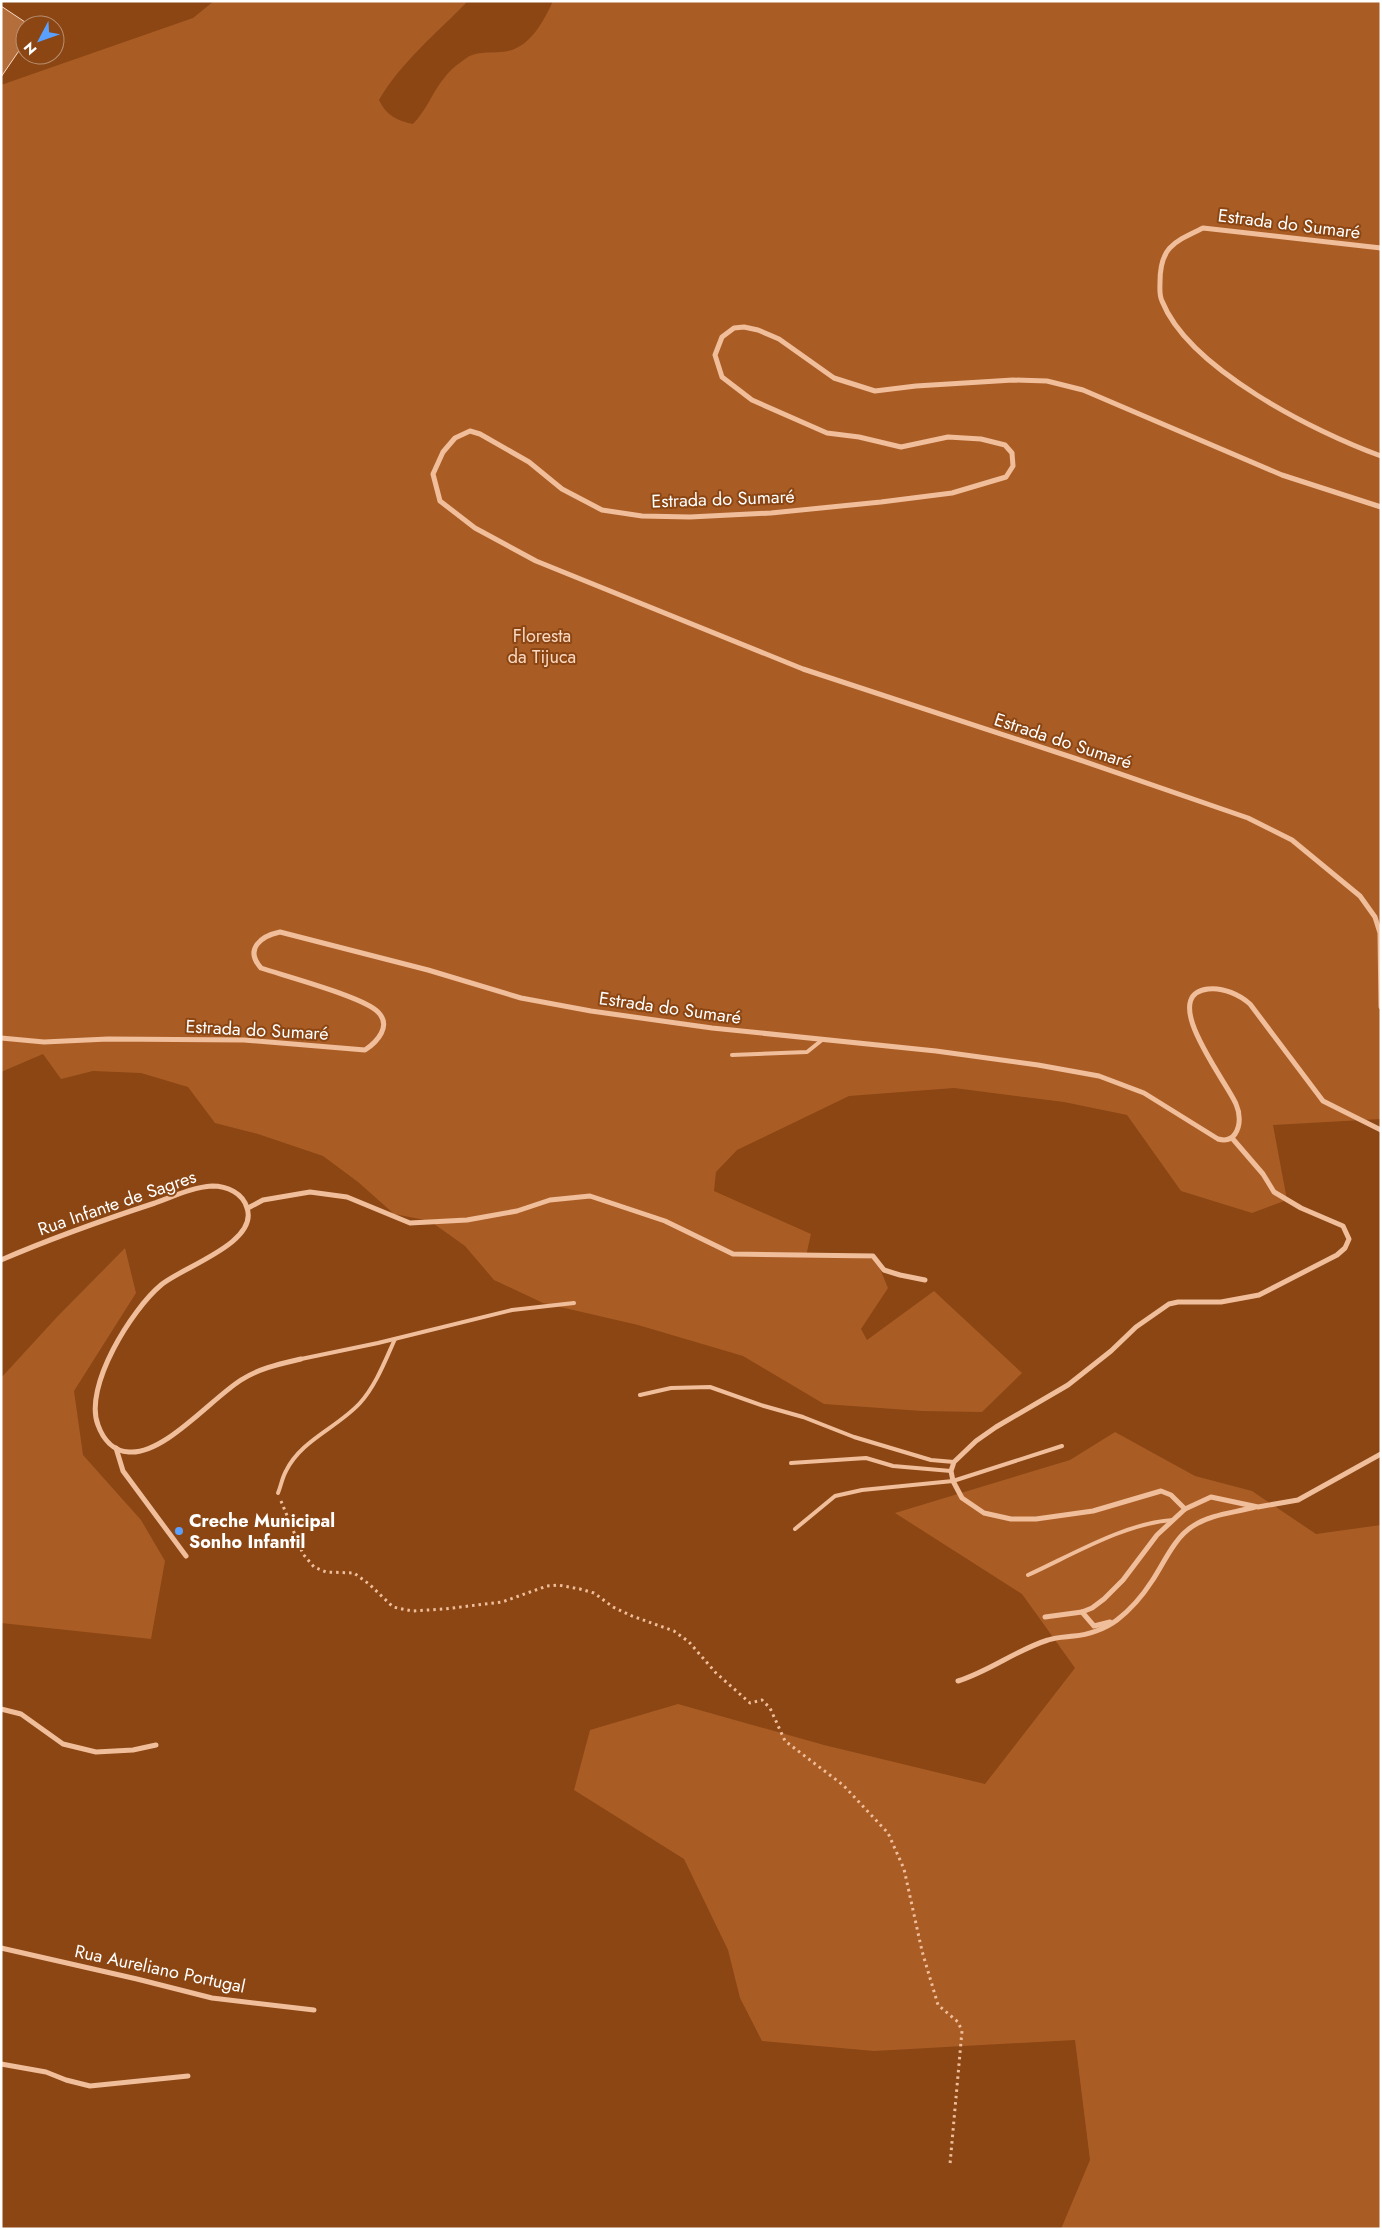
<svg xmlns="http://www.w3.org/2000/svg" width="1382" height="2230" font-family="Jost,sans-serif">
<rect width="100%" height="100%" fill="#8b4613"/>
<g fill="#aa5c25">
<path d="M214,1H468C438,32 401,62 379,100C386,115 397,121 413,124C427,110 432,92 445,77C450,70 458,64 465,59C474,51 490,53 501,52C528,51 543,23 553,1H1381V1119L1273,1125L1287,1200L1252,1213L1181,1191L1127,1115L1064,1102L954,1088L849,1096L737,1150L716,1172L714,1191L811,1234L806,1256L876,1259L888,1288L861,1329L867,1340L934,1291L1022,1373L982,1412L922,1411L824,1404L743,1356L638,1325L543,1303L494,1280L465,1246L430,1221L394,1214L358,1182L323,1156L258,1134L215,1123L188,1087L141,1073L93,1071L61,1079L43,1054L1,1072V85L193,18Z"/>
<polygon points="125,1248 136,1293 74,1391 83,1455 141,1520 165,1561 151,1639 1,1623 1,1378 57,1317"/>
<polygon points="1115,1432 1195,1476 1252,1491 1316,1534 1381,1525 1381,2229 1061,2229 1090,2160 1075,2040 874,2051 762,2041 740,1998 728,1950 684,1859 574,1790 590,1730 678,1704 824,1745 985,1784 1075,1668 1022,1594 895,1513 1070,1460"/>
</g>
<polygon fill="#b46e3b" stroke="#fcd9c1" points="1,6 25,22 25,42 1,77"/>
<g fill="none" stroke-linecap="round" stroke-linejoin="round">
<polyline stroke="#f0be9a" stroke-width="3" stroke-dasharray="2.5 4" stroke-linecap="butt" points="281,1501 303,1554 314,1567 326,1572 354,1573 369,1584 393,1607 412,1611 444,1609 502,1602 547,1586 558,1585 580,1589 594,1593 613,1607 632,1616 674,1631 689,1642 716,1673 750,1703 762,1700 770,1708 785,1741 843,1785 888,1833 904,1869 922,1951 938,2005 958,2022 962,2031 950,2164"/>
<g stroke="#f0be9a" stroke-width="4">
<polyline points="732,1055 807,1052 822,1040"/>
<polyline points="301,1359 378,1343 512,1310 574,1303"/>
<polyline points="640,1395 671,1388 710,1387 764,1406 803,1417 854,1437 931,1460 954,1462"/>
<polyline points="791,1463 866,1458 893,1466 951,1471"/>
<path d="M278,1493C281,1486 282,1478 286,1471C301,1440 337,1428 360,1403C376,1385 385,1361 395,1339"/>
<polyline points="795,1529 835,1496 862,1490 953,1481 1062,1446"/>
<path d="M1028,1575C1072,1555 1125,1523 1173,1520"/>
</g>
<g stroke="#f0be9a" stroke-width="5">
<path d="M1381,248L1203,228C1174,242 1160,247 1160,282C1160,288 1159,295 1162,301C1189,369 1315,432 1381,456"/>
<polyline points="1381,507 1282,475 1083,390 1047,381 1013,380 916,386 875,391 834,378 779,339 758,330 744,327 734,328 722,337 715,355 722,377 752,400 827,433 859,437 901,447 948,437 981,439 1005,445 1012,453 1013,466 1006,477 952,493 881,502 771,513 690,517 642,516 602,510 562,489 529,462 480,434 470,431 455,438 443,452 433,474 440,501 475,528 536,561 803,669 1077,759 1248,818 1292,840 1360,896 1375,917 1380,933 1381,1007"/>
<path d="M1,1038L44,1042L108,1039L244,1040L365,1050C377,1042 392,1026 378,1012C364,997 285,976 261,968C244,949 261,936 280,932L428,970L521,998L591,1011L712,1028L936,1051L1038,1065L1099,1076L1144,1093L1218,1139C1225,1141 1231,1140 1235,1134C1241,1125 1240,1113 1236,1104C1227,1082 1157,995 1208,989C1223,987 1240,995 1250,1004L1323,1101L1381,1130"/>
<polyline points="248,1208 263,1200 310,1192 347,1197 410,1223 467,1220 517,1211 550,1200 590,1196 665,1221 733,1254 873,1256 884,1270 900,1275 925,1280"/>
<path d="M1,1260C52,1238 103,1220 155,1203C172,1197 193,1187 212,1186C227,1186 243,1193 247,1208C259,1243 182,1267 161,1285C132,1309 83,1387 98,1425C103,1439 113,1451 129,1452C164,1455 211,1399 241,1380C260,1368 280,1364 301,1359"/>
<polyline points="116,1448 123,1471 186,1556"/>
<polyline points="1185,1509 1171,1495 1161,1491 1093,1511 1036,1519 1011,1519 984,1513 962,1498 953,1481 951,1471 954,1462 976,1441 996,1427 1068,1385 1111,1351 1136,1327 1169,1304 1178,1302 1221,1302 1259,1295 1337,1255 1345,1248 1349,1239 1343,1226 1301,1208 1274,1192 1263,1174 1232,1138"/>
<polyline points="1082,1612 1094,1626 1110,1622"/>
<polyline points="1045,1617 1082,1612 1092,1608 1104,1599 1123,1580 1157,1535 1185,1509 1211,1497 1258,1507 1298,1500 1381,1454"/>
<path d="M958,1681C990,1671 1016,1650 1048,1640C1056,1637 1066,1637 1074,1636C1088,1635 1105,1629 1117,1620C1130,1610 1143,1595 1152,1581C1164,1563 1174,1538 1193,1526C1211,1514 1234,1513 1255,1507"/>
<polyline points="1,1709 21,1714 63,1744 96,1752 133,1750 156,1745"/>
<polyline points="1,1948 137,1979 212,1998 314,2010"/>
<polyline points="1,2064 46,2072 66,2080 90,2086 188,2076"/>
</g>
</g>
<circle fill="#5aa0ff" stroke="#8b4613" stroke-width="2" cx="179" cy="1531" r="5"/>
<g text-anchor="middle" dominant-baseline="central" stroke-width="4" stroke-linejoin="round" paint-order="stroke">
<g font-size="18" fill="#fff" stroke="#8b4613">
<text transform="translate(1289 224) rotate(7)">Estrada do Sumaré</text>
<text transform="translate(723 499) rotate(-2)">Estrada do Sumaré</text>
<text transform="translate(1063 741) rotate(18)">Estrada do Sumaré</text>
<text transform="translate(670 1008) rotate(8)">Estrada do Sumaré</text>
<text transform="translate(257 1030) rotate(3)">Estrada do Sumaré</text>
<text transform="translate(117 1203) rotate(-19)">Rua Infante de Sagres</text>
<text transform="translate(160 1969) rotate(12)">Rua Aureliano Portugal</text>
</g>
<g font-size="18" fill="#fcd9c1" stroke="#8b4613">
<text x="542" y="636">Floresta<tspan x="542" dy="21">da Tijuca</tspan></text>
</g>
<g font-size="18" font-weight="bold" fill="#fff" stroke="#8b4613" text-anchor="start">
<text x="189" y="1521">Creche Municipal<tspan x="189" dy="21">Sonho Infantil</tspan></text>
</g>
</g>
<rect width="1382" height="2230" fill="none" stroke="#ffffff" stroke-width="5"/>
<g transform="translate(40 40) rotate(229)"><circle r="24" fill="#8b4613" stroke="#b99071"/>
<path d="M0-4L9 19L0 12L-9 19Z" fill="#5aa0ff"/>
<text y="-8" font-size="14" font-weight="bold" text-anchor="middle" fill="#ffffff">N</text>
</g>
</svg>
